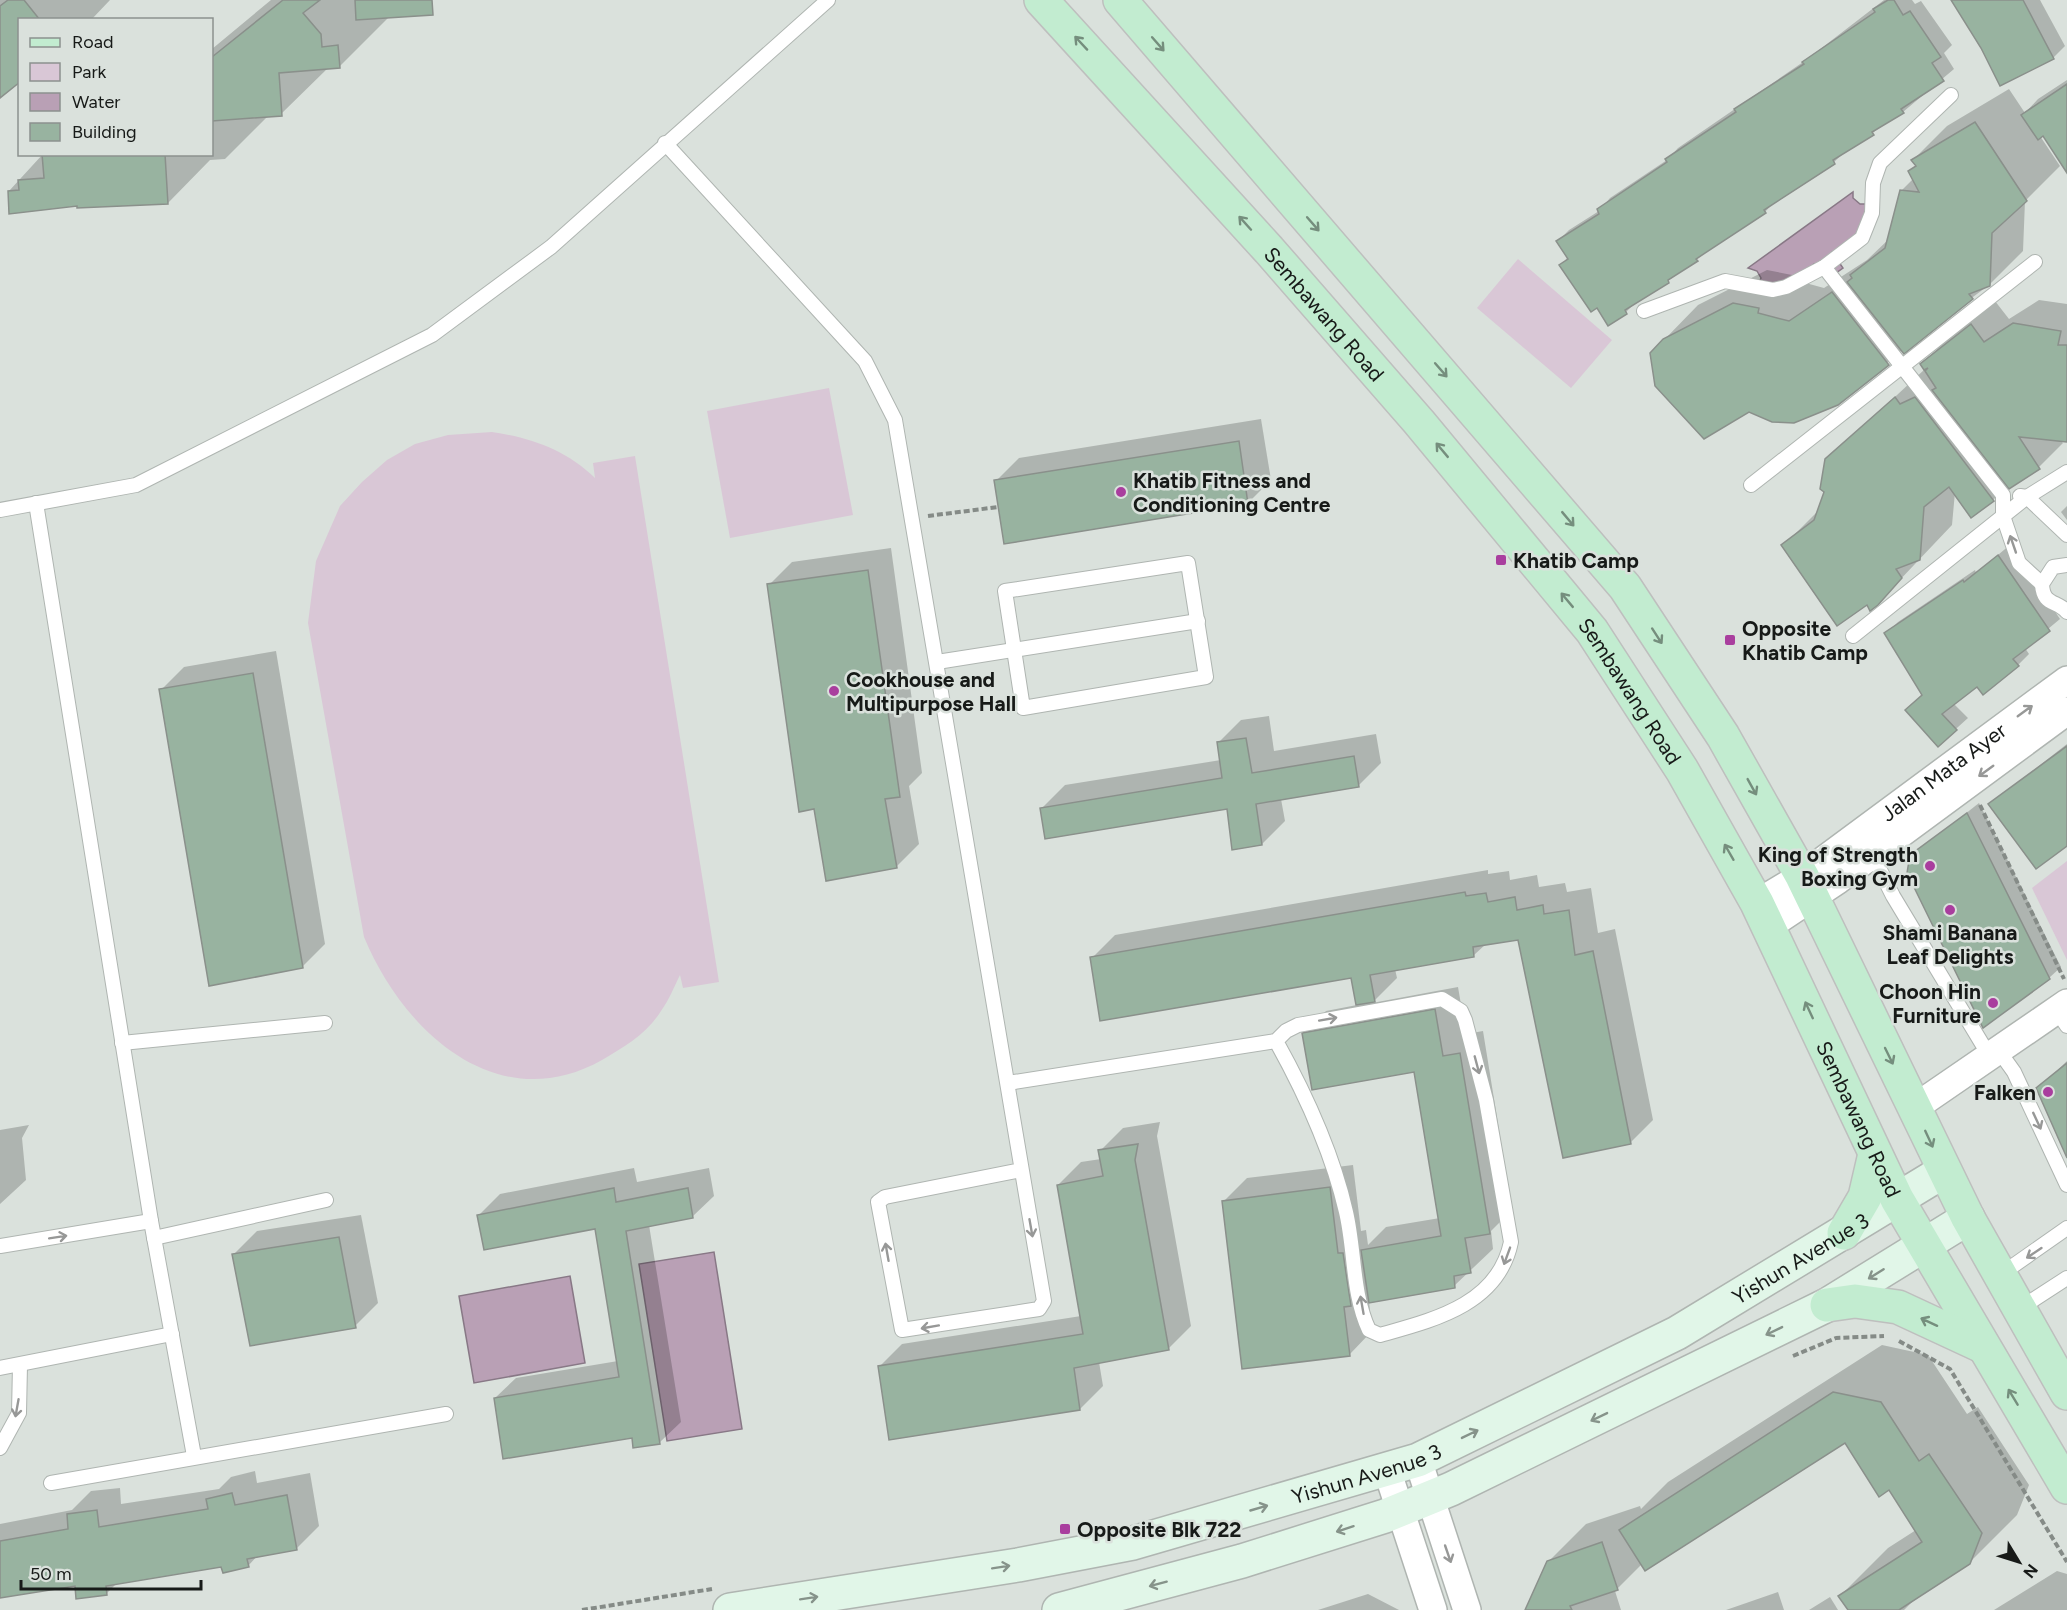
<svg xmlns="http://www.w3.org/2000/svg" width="2067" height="1610" font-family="Figtree,sans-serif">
<rect width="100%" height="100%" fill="#dae1dc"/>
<g fill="#d9c7d6">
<polygon points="1518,259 1612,340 1571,388 1477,308"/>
<polygon points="829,388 853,515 730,538 707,411"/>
<path d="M492,432C532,438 566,450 595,478L593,463L635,456L719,982L683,988L680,975C674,987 669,1000 661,1011C647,1034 624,1047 602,1060C497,1119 403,1031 364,937L308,623L316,561L340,506L362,482L387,460L415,444L448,435Z"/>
<polygon points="2067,861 2067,960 2032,888"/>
</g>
<g fill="#b9a0b5" stroke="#887886" stroke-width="1.5">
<polygon points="1853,192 1853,198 1860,204 1869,204 1854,244 1832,252 1843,268 1826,280 1814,264 1798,286 1758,285 1761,278 1757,271 1748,268"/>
<polygon points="714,1252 742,1429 667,1441 639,1264"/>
<polygon points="570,1276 585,1363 474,1383 459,1296"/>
</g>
<g fill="#0003">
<polygon points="0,0 110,0 91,20 20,20 0,95"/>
<polygon points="271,0 416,0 390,16 339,67 328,68 281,114 269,115 225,159 210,160 168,203 78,204 9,191 43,154 212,154 212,49"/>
<polygon points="1884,0 1912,0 1915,4 1921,1 1952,45 1944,53 1954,69 1903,112 1846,151 1834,162 1776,200 1765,212 1706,250 1668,281 1638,300 1626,312 1597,306 1561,265 1568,257 1558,241 1569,230 1599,211 1610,198 1667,160 1678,148 1806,60"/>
<polygon points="1953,0 2040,0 2065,46 2054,57 2001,84"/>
<polygon points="2067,80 2067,170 2044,134 2040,136 2060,166 2025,201 2023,251 1989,285 1902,350 1838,404 1664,340 1698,305 1767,270 1792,275 1791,279 1824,288 1867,260 1889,239 1901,191 1914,178 1910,172 1917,165 1913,160 1947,126 2009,89 2025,113 2038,99"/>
<polygon points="2039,300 2067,304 2067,440 2060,440 2063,443 2039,467 2008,485 1993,500 1955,492 1952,525 1877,604 1867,603 1783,546 1819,510 1826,491 1827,460 1925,369 1922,364 1946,340 1995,301 2009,319"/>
<polygon points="1261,419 1271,480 1248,503 996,481 1019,458"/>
<polygon points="2067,506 2067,520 2061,512"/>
<polygon points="2010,545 2060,619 2025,648 2029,654 2018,665 1977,685 1953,703 1968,718 1938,745 1924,694 1886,634 1898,622 1975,570 1976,573"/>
<polygon points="891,548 922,773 909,786 919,844 896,867 815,808 769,585 792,562"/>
<polygon points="276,651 325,944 302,967 161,690 184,667"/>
<polygon points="1269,716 1274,751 1376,734 1381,763 1358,786 1281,799 1285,821 1262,844 1228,808 1042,808 1065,785 1221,760 1218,743 1241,720"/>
<polygon points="2067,744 2067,844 1990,804"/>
<polygon points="1979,803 2061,967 2049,978 1912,856"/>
<polygon points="1488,870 1488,874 1509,871 1510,880 1537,875 1539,887 1565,883 1567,892 1591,888 1598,933 1615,929 1653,1120 1630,1143 1519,938 1486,944 1474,955 1395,969 1397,978 1372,1003 1458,987 1466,1034 1483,1031 1512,1210 1491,1231 1493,1249 1454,1286 1369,1301 1372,1331 1350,1354 1224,1201 1247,1178 1353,1165 1361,1231 1366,1230 1368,1245 1386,1227 1440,1218 1416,1071 1303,1034 1326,1011 1357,1005 1353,976 1092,958 1115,935"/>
<polygon points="2067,1061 2067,1153 2038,1089"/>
<polygon points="1160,1122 1157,1136 1191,1326 1168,1349 1099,1362 1103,1386 1080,1409 879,1367 902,1344 1081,1316 1058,1185 1081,1162 1101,1159 1100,1151 1123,1128"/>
<polygon points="29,1125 22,1138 26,1180 0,1204 0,1130"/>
<polygon points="634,1168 637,1182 709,1168 714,1196 693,1216 649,1225 681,1422 660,1442 495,1398 516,1378 618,1361 597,1227 479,1215 500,1194"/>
<polygon points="361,1215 378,1303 355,1326 234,1254 257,1231"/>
<polygon points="1882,1345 1928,1355 1967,1414 1978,1407 2029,1485 2017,1515 1969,1563 1919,1595 1904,1610 1849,1610 1840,1596 1888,1548 1916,1530 1890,1488 1846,1441 1642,1564 1615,1591 1621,1610 1527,1610 1548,1562 1586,1524 1640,1506 1641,1509 1668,1482"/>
<polygon points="255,1471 257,1483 310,1473 319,1526 296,1549 258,1555 248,1566 223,1565 118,1582 106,1594 76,1585 0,1597 0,1524 72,1510 91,1491 120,1488 121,1504 219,1489 231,1477"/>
<polygon points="2057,1571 2067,1574 2067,1610 1994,1610"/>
<polygon points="1778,1592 1784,1610 1726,1610"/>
<polygon points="1368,1594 1399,1610 1318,1610"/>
<polygon points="1830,1597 1838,1610 1809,1610"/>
</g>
<g fill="#98b3a0" stroke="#8a908b" stroke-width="1.5">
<polygon points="8,0 24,0 40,20 20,20 20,82 0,98 0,6"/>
<polygon points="283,0 320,0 303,13 321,34 322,47 338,45 340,68 279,73 282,116 212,121 212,57"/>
<polygon points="355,0 432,0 433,15 356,20"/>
<polygon points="1888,0 1894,0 1903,15 1910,11 1941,57 1932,63 1944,81 1901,109 1904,113 1872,132 1874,135 1833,160 1835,164 1764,210 1766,213 1696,259 1698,261 1668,280 1669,283 1625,310 1627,314 1608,326 1597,308 1591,312 1559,265 1568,259 1556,241 1599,214 1597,209 1667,162 1665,159 1736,112 1734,109 1804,64 1802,62 1875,12 1873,9"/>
<polygon points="1951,0 2023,0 2054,59 2000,86 1981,48"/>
<polygon points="2067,84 2067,173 2043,136 2038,140 2021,115"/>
<polygon points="1975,122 2027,201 1992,233 1990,286 1969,294 1973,299 1904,354 1847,282 1852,278 1850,275 1885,248 1900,190 1919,192 1908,171 1916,166 1911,160"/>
<polygon points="42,154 165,154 168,204 77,208 77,206 9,214 8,191 19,190 18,180 44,178"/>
<polygon points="1832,292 1889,365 1838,405 1794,423 1772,422 1749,412 1704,439 1655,386 1650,353 1663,339 1733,303 1759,308 1758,313 1789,321"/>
<polygon points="2013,323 2061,331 2058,345 2067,345 2067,442 2019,437 2040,469 2009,489 1932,390 1936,388 1925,371 1928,368 1924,370 1920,364 1971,324 1984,342"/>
<polygon points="1895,397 1900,404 1915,397 1994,501 1971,518 1949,487 1924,507 1920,560 1896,569 1902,578 1878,605 1870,611 1867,605 1837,626 1781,545 1814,520 1824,492 1820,489 1825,459"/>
<polygon points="1239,441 1248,504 1004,544 994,480"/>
<polygon points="1998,555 2050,631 2013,659 2019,666 1983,695 1977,687 1942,714 1957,730 1938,747 1905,710 1922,695 1884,633 1963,580 1964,582"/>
<polygon points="868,570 900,797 885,799 897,868 826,881 814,809 799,812 767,584"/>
<polygon points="253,673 303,968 209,986 159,689"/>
<polygon points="1246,738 1252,773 1354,756 1359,787 1256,804 1262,845 1232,850 1227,809 1045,839 1040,808 1222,778 1217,742"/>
<polygon points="2067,746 2067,846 2036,869 1988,804"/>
<polygon points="1967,813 2050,979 1983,1028 1907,873 1910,855"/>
<polygon points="1465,892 1466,896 1486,893 1488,902 1515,897 1517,910 1543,905 1544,914 1569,910 1575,955 1593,951 1631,1144 1563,1158 1518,940 1473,947 1474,957 1370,975 1375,1002 1356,1005 1351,978 1100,1021 1090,957"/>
<polygon points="1435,1009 1443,1056 1460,1053 1490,1234 1465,1238 1471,1273 1454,1276 1455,1288 1369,1303 1361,1250 1441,1236 1414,1072 1312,1090 1302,1033"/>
<polygon points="2067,1063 2067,1158 2036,1088"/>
<polygon points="1138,1144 1135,1160 1169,1350 1074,1368 1080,1410 889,1440 878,1366 1083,1334 1057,1185 1103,1176 1098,1150"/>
<polygon points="1330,1187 1338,1253 1343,1253 1351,1306 1344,1307 1350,1356 1242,1369 1222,1201"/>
<polygon points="614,1188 616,1202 688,1188 693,1218 626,1231 660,1444 633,1448 632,1438 503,1459 494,1398 619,1377 595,1229 484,1250 477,1215"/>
<polygon points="339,1237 356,1328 250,1346 232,1254"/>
<polygon points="1833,1392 1881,1402 1919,1461 1929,1454 1982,1533 1970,1564 1899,1610 1848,1610 1838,1596 1922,1542 1889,1490 1879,1497 1845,1443 1645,1571 1619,1530"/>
<polygon points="232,1493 235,1505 287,1495 297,1550 247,1559 249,1567 223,1573 221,1567 106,1586 107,1595 76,1599 75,1586 0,1598 0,1541 68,1529 67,1514 97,1510 99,1527 208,1509 206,1499"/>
<polygon points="1602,1542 1618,1590 1570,1606 1572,1610 1525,1610 1547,1561"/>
</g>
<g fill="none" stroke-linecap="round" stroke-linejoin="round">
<defs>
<g id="service">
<polyline points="665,143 865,361 895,420 1044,1301 1039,1309 902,1330 878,1202 885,1197 1021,1170"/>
<polyline points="1824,267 2003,495 2003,516 2019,563 2042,584"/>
<polyline points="1644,311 1725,281 1773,290 1786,287 1824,267 1862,238 1872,213 1873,183 1880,163 1951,95"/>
<polyline points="1751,485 2035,262"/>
<polyline points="2020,496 2027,497 2067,535"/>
<polyline points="36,503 151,1221 194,1456"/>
<polyline points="0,510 136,485 432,335 551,247 828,0"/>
<polygon points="1188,563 1206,677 1023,708 1005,591"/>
<path d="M2067,565L2053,567L2042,584C2043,606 2057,600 2067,612"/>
<polyline points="1853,636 2027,497 2067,472"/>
<polyline points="937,662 1198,621"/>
<polyline points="1872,854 1893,896 1990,1057"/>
<polyline points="2057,1011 2067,1026"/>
<polyline points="122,1043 325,1023"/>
<polyline points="1999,1051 2014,1072 2067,1185"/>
<path d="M1008,1083L1276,1041L1286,1031L1298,1025L1442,999L1461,1011L1465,1020L1486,1100L1511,1242C1498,1305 1433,1320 1380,1335L1369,1330C1352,1294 1355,1250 1346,1212C1332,1151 1306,1095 1276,1041"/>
<polyline points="154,1238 326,1200"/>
<polyline points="0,1246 151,1221"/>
<polyline points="2000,1275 2067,1228"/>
<polyline points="2019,1309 2067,1278"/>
<polyline points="0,1368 172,1334"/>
<polyline points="0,1448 19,1413 20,1365"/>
<polyline points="51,1483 446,1414"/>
</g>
<g id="minor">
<path id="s1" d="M1757,903L1802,876L2067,680"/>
<polyline points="1769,926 1838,880 2067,711"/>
<polyline points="1914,1108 2067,1003"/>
<polyline points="1418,1460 1467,1610"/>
<polyline points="1387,1470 1433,1610"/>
</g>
<g id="secondary">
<path id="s2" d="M730,1610L1018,1565L1133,1543L1418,1460L1677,1333L1944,1171"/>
<polyline points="1059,1610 1242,1561 1385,1516 1451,1489 1827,1305 1968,1218"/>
</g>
<g id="primary">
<path id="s3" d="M1041,0L1269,250L1419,422L1592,631L1682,770L1757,903L1897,1199L2067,1487"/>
<polyline points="1120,0 1625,587 1723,736 1802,876 1968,1218 2067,1393"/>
<polyline points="1844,1233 1865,1197 1875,1154"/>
<polyline points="1827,1305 1855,1301 1898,1307 1982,1346"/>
</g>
</defs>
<use href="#service" stroke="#afb5b1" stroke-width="16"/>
<use href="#minor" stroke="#afb5b1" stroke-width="30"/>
<use href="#secondary" stroke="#afb5b1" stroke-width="36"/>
<use href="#primary" stroke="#bebfbe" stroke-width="36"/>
<g stroke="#858b87" stroke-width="4" stroke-dasharray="6 3" stroke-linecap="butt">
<polyline points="928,516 998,507"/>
<polyline points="1980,805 2064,979"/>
<polyline points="1899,1341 1950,1369 2067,1562"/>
<polyline points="1793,1356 1836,1338 1884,1336"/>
<polyline points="582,1610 712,1589"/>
</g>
<use href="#service" stroke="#fff" stroke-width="14"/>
<use href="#minor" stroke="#fff" stroke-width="27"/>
<use href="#secondary" stroke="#e1f6e8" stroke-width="33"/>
<use href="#primary" stroke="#c2ecd0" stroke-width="33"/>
</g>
<defs><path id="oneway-shaft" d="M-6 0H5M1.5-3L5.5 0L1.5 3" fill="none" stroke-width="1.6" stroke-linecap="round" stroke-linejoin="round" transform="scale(1.5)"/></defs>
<g stroke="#758e7d">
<use href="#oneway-shaft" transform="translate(1081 43) rotate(-133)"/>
<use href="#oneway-shaft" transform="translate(1158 44) rotate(49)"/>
<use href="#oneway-shaft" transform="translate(1245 223) rotate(-132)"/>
<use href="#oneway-shaft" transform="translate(1313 224) rotate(49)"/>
<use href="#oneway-shaft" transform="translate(1441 370) rotate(49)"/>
<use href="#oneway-shaft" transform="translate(1442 450) rotate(-130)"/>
<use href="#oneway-shaft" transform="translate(1568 519) rotate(50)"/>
<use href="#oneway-shaft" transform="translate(1567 600) rotate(-130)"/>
<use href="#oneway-shaft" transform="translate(1657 636) rotate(57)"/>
<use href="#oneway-shaft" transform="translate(1752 787) rotate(61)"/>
<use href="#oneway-shaft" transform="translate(1729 852) rotate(-120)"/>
<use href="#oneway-shaft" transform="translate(1809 1010) rotate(-115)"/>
<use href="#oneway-shaft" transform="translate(1889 1056) rotate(64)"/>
<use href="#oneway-shaft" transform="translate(1929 1139) rotate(65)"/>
<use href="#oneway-shaft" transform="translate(1929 1322) rotate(-155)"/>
<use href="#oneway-shaft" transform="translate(2013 1397) rotate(-121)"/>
</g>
<g stroke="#979897">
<use href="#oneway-shaft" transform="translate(2013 544) rotate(-109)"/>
<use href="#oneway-shaft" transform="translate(2025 711) rotate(-36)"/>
<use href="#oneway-shaft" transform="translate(1986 771) rotate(144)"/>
<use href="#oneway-shaft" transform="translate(1328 1019) rotate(-10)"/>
<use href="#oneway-shaft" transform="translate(1477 1065) rotate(75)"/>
<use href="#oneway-shaft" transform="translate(2037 1121) rotate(65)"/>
<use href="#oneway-shaft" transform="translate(1031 1228) rotate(80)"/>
<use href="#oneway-shaft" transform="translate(58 1237) rotate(-9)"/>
<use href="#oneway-shaft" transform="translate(887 1252) rotate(-100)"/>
<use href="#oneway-shaft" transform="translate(2034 1253) rotate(146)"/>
<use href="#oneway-shaft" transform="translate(1507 1256) rotate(110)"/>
<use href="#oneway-shaft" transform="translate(1362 1305) rotate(-100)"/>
<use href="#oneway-shaft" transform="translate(930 1327) rotate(170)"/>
<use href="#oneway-shaft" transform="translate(17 1408) rotate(100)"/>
<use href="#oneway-shaft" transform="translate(1448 1554) rotate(71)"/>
</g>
<g stroke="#86938a">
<use href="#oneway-shaft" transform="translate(1876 1274) rotate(148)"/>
<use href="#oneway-shaft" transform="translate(1774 1331) rotate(154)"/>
<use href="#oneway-shaft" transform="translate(1599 1417) rotate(154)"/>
<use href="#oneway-shaft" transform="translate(1470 1434) rotate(-26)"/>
<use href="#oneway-shaft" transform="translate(1259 1508) rotate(-16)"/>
<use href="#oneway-shaft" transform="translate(1345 1529) rotate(162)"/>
<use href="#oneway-shaft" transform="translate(1001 1567) rotate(-9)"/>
<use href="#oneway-shaft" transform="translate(1158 1584) rotate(165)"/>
<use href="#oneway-shaft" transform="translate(809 1598) rotate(-9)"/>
</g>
<g fill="#a93e9e" stroke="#dae1dc" stroke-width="2">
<circle cx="1121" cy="492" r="6"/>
<rect x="1495" y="554" width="12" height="12" rx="3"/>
<rect x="1724" y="634" width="12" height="12" rx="3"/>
<circle cx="834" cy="691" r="6"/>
<circle cx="1930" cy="866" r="6"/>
<circle cx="1950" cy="910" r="6"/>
<circle cx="1993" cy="1003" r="6"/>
<circle cx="2048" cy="1092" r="6"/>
<rect x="1059" y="1523" width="12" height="12" rx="3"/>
</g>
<g text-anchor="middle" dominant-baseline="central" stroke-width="5" stroke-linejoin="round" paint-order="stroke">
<g font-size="21" fill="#171a18" stroke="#dae1dc">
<text stroke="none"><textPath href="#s3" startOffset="423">Sembawang Road</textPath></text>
<text stroke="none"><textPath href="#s3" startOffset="909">Sembawang Road</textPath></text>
<text stroke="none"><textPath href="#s1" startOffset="228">Jalan Mata Ayer</textPath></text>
<text stroke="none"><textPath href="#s3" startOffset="1395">Sembawang Road</textPath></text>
<text stroke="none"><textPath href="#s2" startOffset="1138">Yishun Avenue 3</textPath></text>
<text stroke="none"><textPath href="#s2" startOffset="652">Yishun Avenue 3</textPath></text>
</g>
<g font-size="21" font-weight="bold" fill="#171a18" stroke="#dae1dc" text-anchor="start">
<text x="1133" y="480">Khatib Fitness and<tspan x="1133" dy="24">Conditioning Centre</tspan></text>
<text x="1513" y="560">Khatib Camp</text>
<text x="1742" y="628">Opposite<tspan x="1742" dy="24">Khatib Camp</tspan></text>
<text x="846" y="679">Cookhouse and<tspan x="846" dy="24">Multipurpose Hall</tspan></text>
<text x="1918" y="854" text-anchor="end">King of Strength<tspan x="1918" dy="24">Boxing Gym</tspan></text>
<text x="1950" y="932" text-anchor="middle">Shami Banana<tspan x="1950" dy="24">Leaf Delights</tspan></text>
<text x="1981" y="991" text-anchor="end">Choon Hin<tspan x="1981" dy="24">Furniture</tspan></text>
<text x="2036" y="1092" text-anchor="end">Falken</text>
<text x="1077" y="1529">Opposite Blk 722</text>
</g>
</g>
<rect x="18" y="18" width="195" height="138" fill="#dae1dc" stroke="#8c918e" stroke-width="1.5"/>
<rect x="30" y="38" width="30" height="9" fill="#c2ecd0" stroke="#8c918e" stroke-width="1.5"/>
<text x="72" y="48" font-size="18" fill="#171a18">Road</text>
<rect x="30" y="63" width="30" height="18" fill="#d9c7d6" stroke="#8c918e" stroke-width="1.5"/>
<text x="72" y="78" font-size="18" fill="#171a18">Park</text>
<rect x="30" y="93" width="30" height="18" fill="#b9a0b5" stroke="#8c918e" stroke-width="1.5"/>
<text x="72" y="108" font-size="18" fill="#171a18">Water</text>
<rect x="30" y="123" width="30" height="18" fill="#98b3a0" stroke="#8c918e" stroke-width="1.5"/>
<text x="72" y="138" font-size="18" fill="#171a18">Building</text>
<g transform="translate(2019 1562) rotate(128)" stroke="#dae1dc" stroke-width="4.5" paint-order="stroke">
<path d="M0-4.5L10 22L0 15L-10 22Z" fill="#171a18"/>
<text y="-9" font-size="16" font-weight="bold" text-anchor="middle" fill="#171a18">N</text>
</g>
<path d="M21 1580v9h180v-9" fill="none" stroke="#171a18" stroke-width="3"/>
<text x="30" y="1580" font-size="18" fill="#171a18" stroke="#dae1dc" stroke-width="4.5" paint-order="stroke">50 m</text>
</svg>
